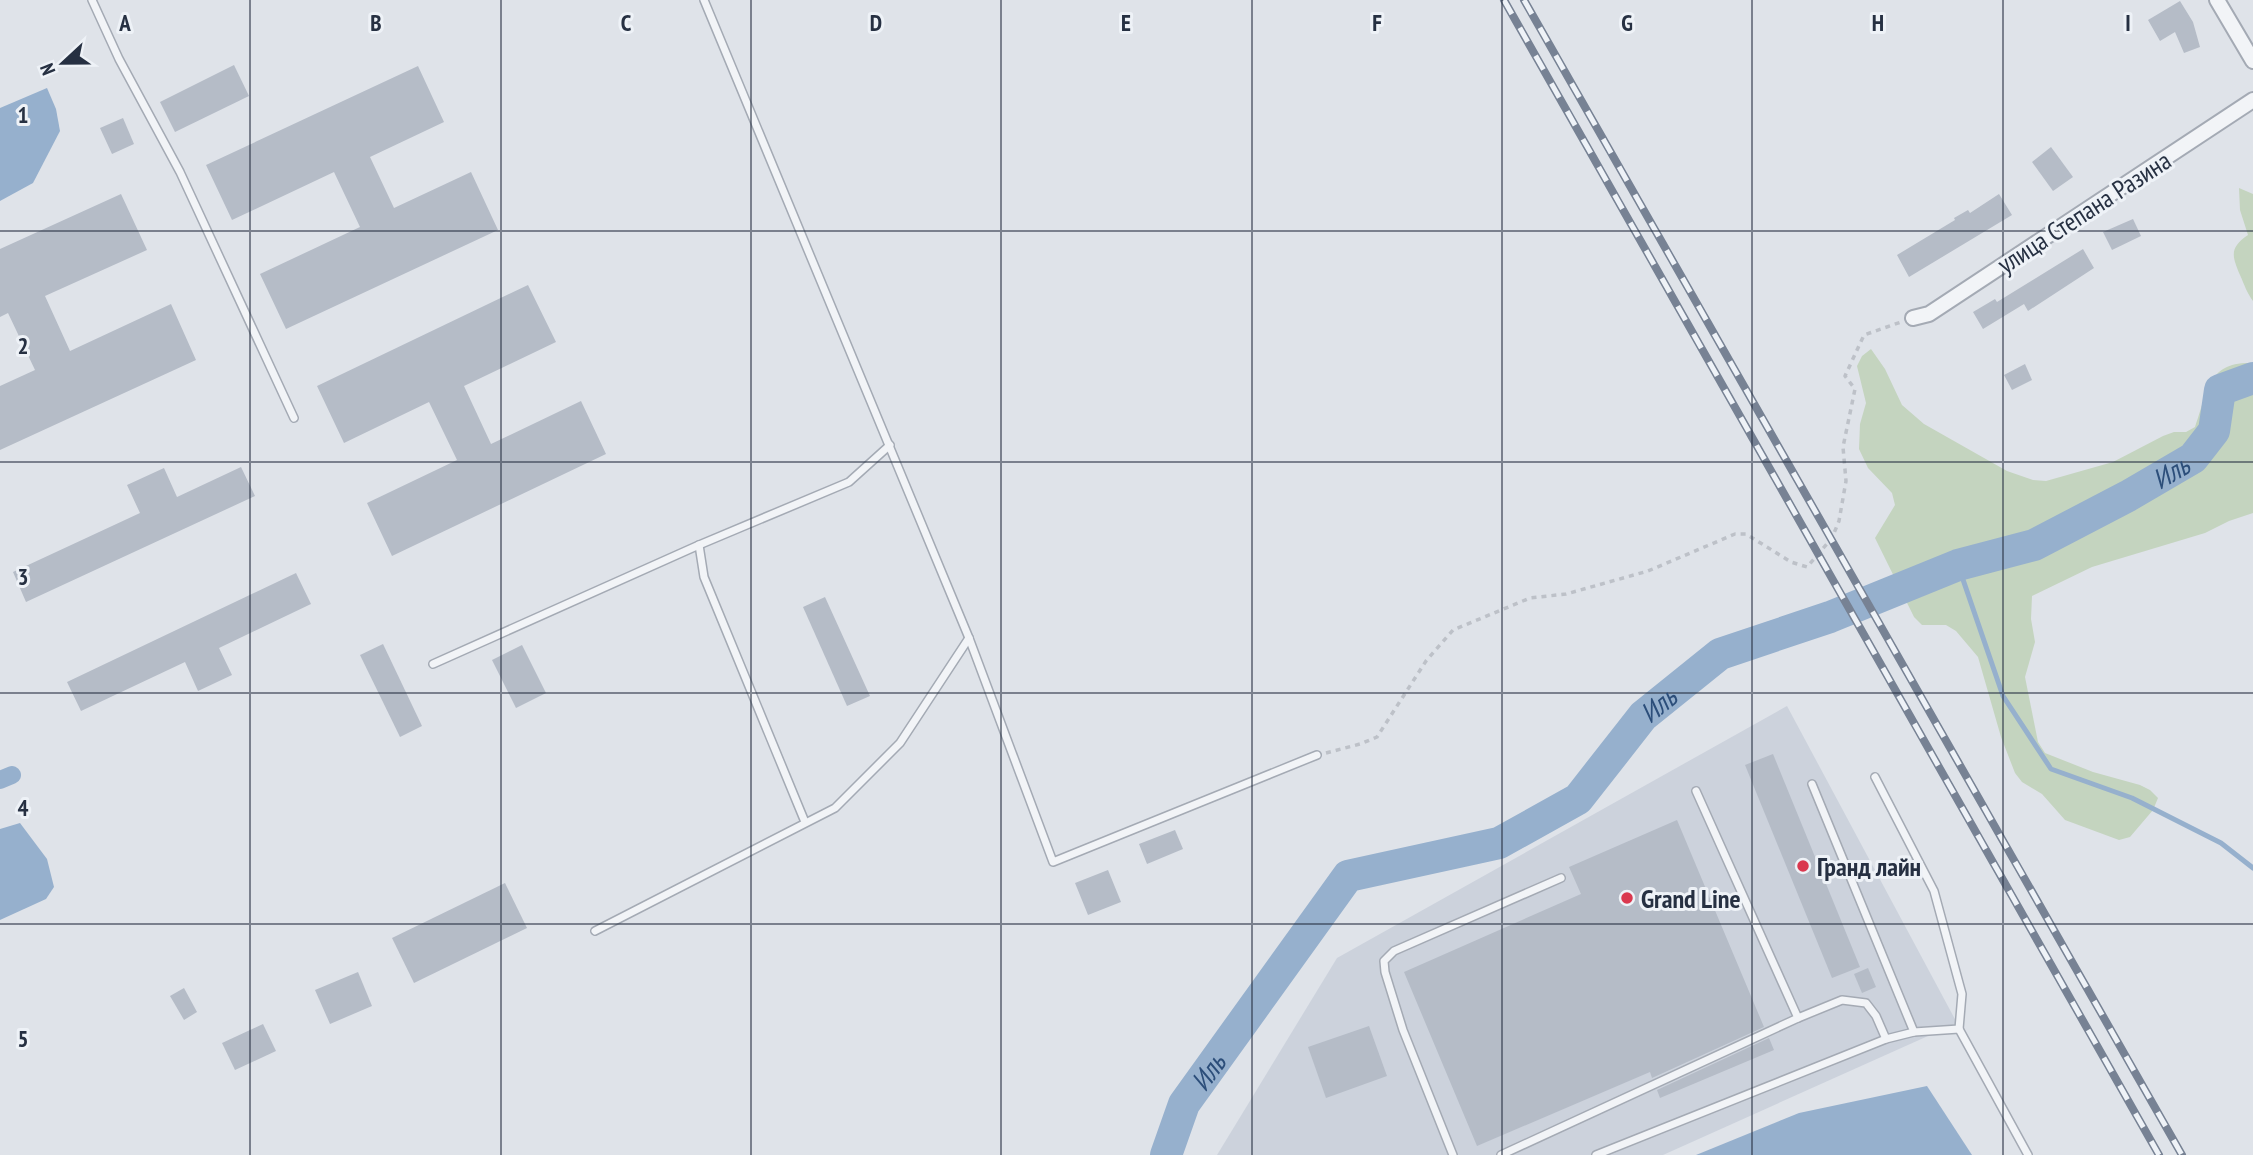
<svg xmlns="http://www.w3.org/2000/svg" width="2253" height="1155" font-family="'PT Sans Narrow',sans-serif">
<rect width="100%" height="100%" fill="#dfe3e9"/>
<polygon fill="#ccd2dc" points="1787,706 1957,1023 1663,1155 1217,1155 1337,958"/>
<g fill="#c4d4bf">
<path d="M2239,188L2253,194V301C2247,293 2244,284 2240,275C2232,256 2229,248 2248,235L2240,210Z"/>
<path d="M1871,349L1885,369L1902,405L1924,424L2007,471L2033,480L2046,481L2113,462L2163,436L2174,432H2186L2195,427C2208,392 2207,361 2253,363V513L2229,521L2205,533L2092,567L2032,596L2031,619L2035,642L2025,677L2038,742L2045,753L2093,772L2140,785L2150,790L2158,798L2153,810L2130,837L2119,840L2065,820L2042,794L2022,782L2015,773L2001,737L1978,657L1956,631L1946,625H1922L1914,617L1875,538L1895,505L1892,493L1868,468L1859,449L1860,424L1866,403L1857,366L1862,356Z"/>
</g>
<g fill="#96b0cd">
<polygon points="47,88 56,109 60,131 33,183 0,201 0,108"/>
<polygon points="20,823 47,859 54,887 46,899 0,920 0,829"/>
<polygon points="1927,1086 1972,1155 1696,1155 1799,1113"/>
</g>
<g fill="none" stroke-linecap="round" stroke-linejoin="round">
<polyline stroke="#96b0cd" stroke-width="5" points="1958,565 2003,696 2051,769 2132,798 2221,843 2253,868"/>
<polyline stroke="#96b0cd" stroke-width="18" points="0,780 12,775"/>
<path stroke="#96b0cd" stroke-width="32" id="s1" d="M1166,1155L1184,1104L1348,876L1499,843L1578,799L1643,716L1720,654L1830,617L1958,565L2034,545L2128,496L2193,458L2214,431L2220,390L2253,378"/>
</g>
<g fill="#b5bcc7">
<polygon points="2180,1 2193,22 2200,47 2184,53 2175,32 2160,41 2148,20"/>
<polygon points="234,65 249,96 175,132 160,102"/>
<polygon points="418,66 444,122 370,157 394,208 471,172 498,230 286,329 260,274 360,227 334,172 232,220 206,165"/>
<polygon points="123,118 134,144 112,154 100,128"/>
<polygon points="2051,147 2073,177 2053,191 2032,162"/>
<polygon points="121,194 147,250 45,296 70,351 171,304 196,360 0,450 0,386 35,370 8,313 0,317 0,249"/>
<polygon points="1999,194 2012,215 1909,277 1897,255 1955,220 1954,218 1968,210 1970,213"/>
<polygon points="2133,219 2141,236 2112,250 2103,232"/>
<polygon points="2083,249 2094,268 2028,311 2024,304 1983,329 1973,312 1995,299 1997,302"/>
<polygon points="528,285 556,342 464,386 491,444 581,401 606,454 392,556 367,503 457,460 429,402 344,443 317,386"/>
<polygon points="2025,364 2032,380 2012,390 2004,375"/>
<polygon points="241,467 255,496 26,602 13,572 140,513 127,485 164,468 177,497"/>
<polygon points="296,573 311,604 219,648 232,675 198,691 185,662 81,711 67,682"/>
<polygon points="825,597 870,696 847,706 803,607"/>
<polygon points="383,644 422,726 400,737 360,655"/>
<polygon points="522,645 546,693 516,708 492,660"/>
<polygon points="1773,754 1860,967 1832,978 1745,765"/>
<polygon points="1677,820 1764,1027 1652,1078 1650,1072 1477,1146 1404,972 1581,894 1569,867"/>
<polygon points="1175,830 1183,849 1147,864 1139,844"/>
<polygon points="1108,870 1121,902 1088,915 1075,883"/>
<polygon points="505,883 527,928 414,983 392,938"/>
<polygon points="1868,968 1876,987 1862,993 1854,974"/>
<polygon points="358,972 372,1006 330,1024 315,990"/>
<polygon points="184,988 197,1012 184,1020 170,996"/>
<polygon points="263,1024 276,1051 235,1070 222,1043"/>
<polygon points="1369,1026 1387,1076 1326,1098 1308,1047"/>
<polygon points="1769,1038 1774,1050 1660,1098 1657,1090"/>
</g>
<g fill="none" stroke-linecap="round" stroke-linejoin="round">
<defs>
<g id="service">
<polyline points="92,0 119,59 180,172 294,418"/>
<polyline points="704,0 969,638 1053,862 1317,755"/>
<polyline points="699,545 704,577 805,822"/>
<polyline points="433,664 699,545 849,482 890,445"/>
<polyline points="1875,777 1934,891 1962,994 1959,1029"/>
<polyline points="1812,784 1914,1032"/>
<polyline points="595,931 835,808 900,743 969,638"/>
<polyline points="1798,1018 1842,1000 1866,1003 1876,1016 1886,1039"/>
<polyline points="1453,1155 1403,1030 1385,972 1384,961 1394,951 1561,878"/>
<polyline points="1501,1155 1798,1018 1696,791"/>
<polyline points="1596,1155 1886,1039 1914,1032 1959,1029 2028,1155"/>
</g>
<g id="minor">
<polyline points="2217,0 2253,61"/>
<polyline points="1913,318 1929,314 2253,100"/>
</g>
</defs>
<use href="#service" stroke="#a4aab4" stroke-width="10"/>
<use href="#minor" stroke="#a4aab4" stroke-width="18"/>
<polyline stroke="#bdc1c8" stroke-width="3.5" stroke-dasharray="5 5" stroke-linecap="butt" points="1326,753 1360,744 1377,737 1426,661 1453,630 1530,598 1566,594 1648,571 1735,534 1746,534 1791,562 1807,567 1832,538 1839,521 1846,481 1843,447 1855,389 1845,376 1864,335 1901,322"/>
<use href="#service" stroke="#f2f4f7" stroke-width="7"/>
<use href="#minor" stroke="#f2f4f7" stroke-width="14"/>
<defs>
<g id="rail">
<polyline points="1504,0 2159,1155"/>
<polyline points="1524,0 2182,1155"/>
</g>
</defs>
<use href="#rail" stroke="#778294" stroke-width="8"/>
<use href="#rail" stroke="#eef2f7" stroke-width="5" stroke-dasharray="16" stroke-linecap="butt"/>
</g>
<path fill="none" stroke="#263042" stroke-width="2" stroke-opacity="0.55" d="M250,0V1155M501,0V1155M751,0V1155M1001,0V1155M1252,0V1155M1502,0V1155M1752,0V1155M2003,0V1155M0,231H2253M0,462H2253M0,693H2253M0,924H2253"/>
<g fill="#da384f" stroke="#eef2f7" stroke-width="2.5">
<circle cx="1803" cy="866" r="7"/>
<circle cx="1627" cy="898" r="7"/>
</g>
<g text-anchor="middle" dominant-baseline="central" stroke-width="6" stroke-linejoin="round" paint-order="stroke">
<g font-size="26" fill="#263042" stroke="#eef2f7">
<text transform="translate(2084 212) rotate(-33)">улица Степана Разина</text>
</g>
<g font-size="26" font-weight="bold" fill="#263042" stroke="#eef2f7" text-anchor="start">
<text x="1817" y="866">Гранд лайн</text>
<text x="1641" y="898">Grand Line</text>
</g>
<g font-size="28" font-style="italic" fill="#2c4e7a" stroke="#eef2f7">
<text stroke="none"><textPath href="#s1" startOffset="1272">Иль</textPath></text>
<text stroke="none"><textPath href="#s1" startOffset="704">Иль</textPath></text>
<text stroke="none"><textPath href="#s1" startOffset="94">Иль</textPath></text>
</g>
</g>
<g font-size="23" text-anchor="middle" font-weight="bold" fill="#263042" stroke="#eef2f7" stroke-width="6" stroke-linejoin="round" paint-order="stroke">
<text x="125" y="31">A</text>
<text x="376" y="31">B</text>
<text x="626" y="31">C</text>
<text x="876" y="31">D</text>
<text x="1126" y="31">E</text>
<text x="1377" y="31">F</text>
<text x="1627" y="31">G</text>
<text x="1878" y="31">H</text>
<text x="2128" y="31">I</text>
<text x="23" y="123">1</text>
<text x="23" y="354">2</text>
<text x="23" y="585">3</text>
<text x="23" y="816">4</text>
<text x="23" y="1047">5</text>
</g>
<g transform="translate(63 63) rotate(248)" stroke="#eef2f7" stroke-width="5" paint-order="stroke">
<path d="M0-5L12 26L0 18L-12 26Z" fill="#263042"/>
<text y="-10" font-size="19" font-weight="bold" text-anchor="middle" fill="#263042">N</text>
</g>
</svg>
